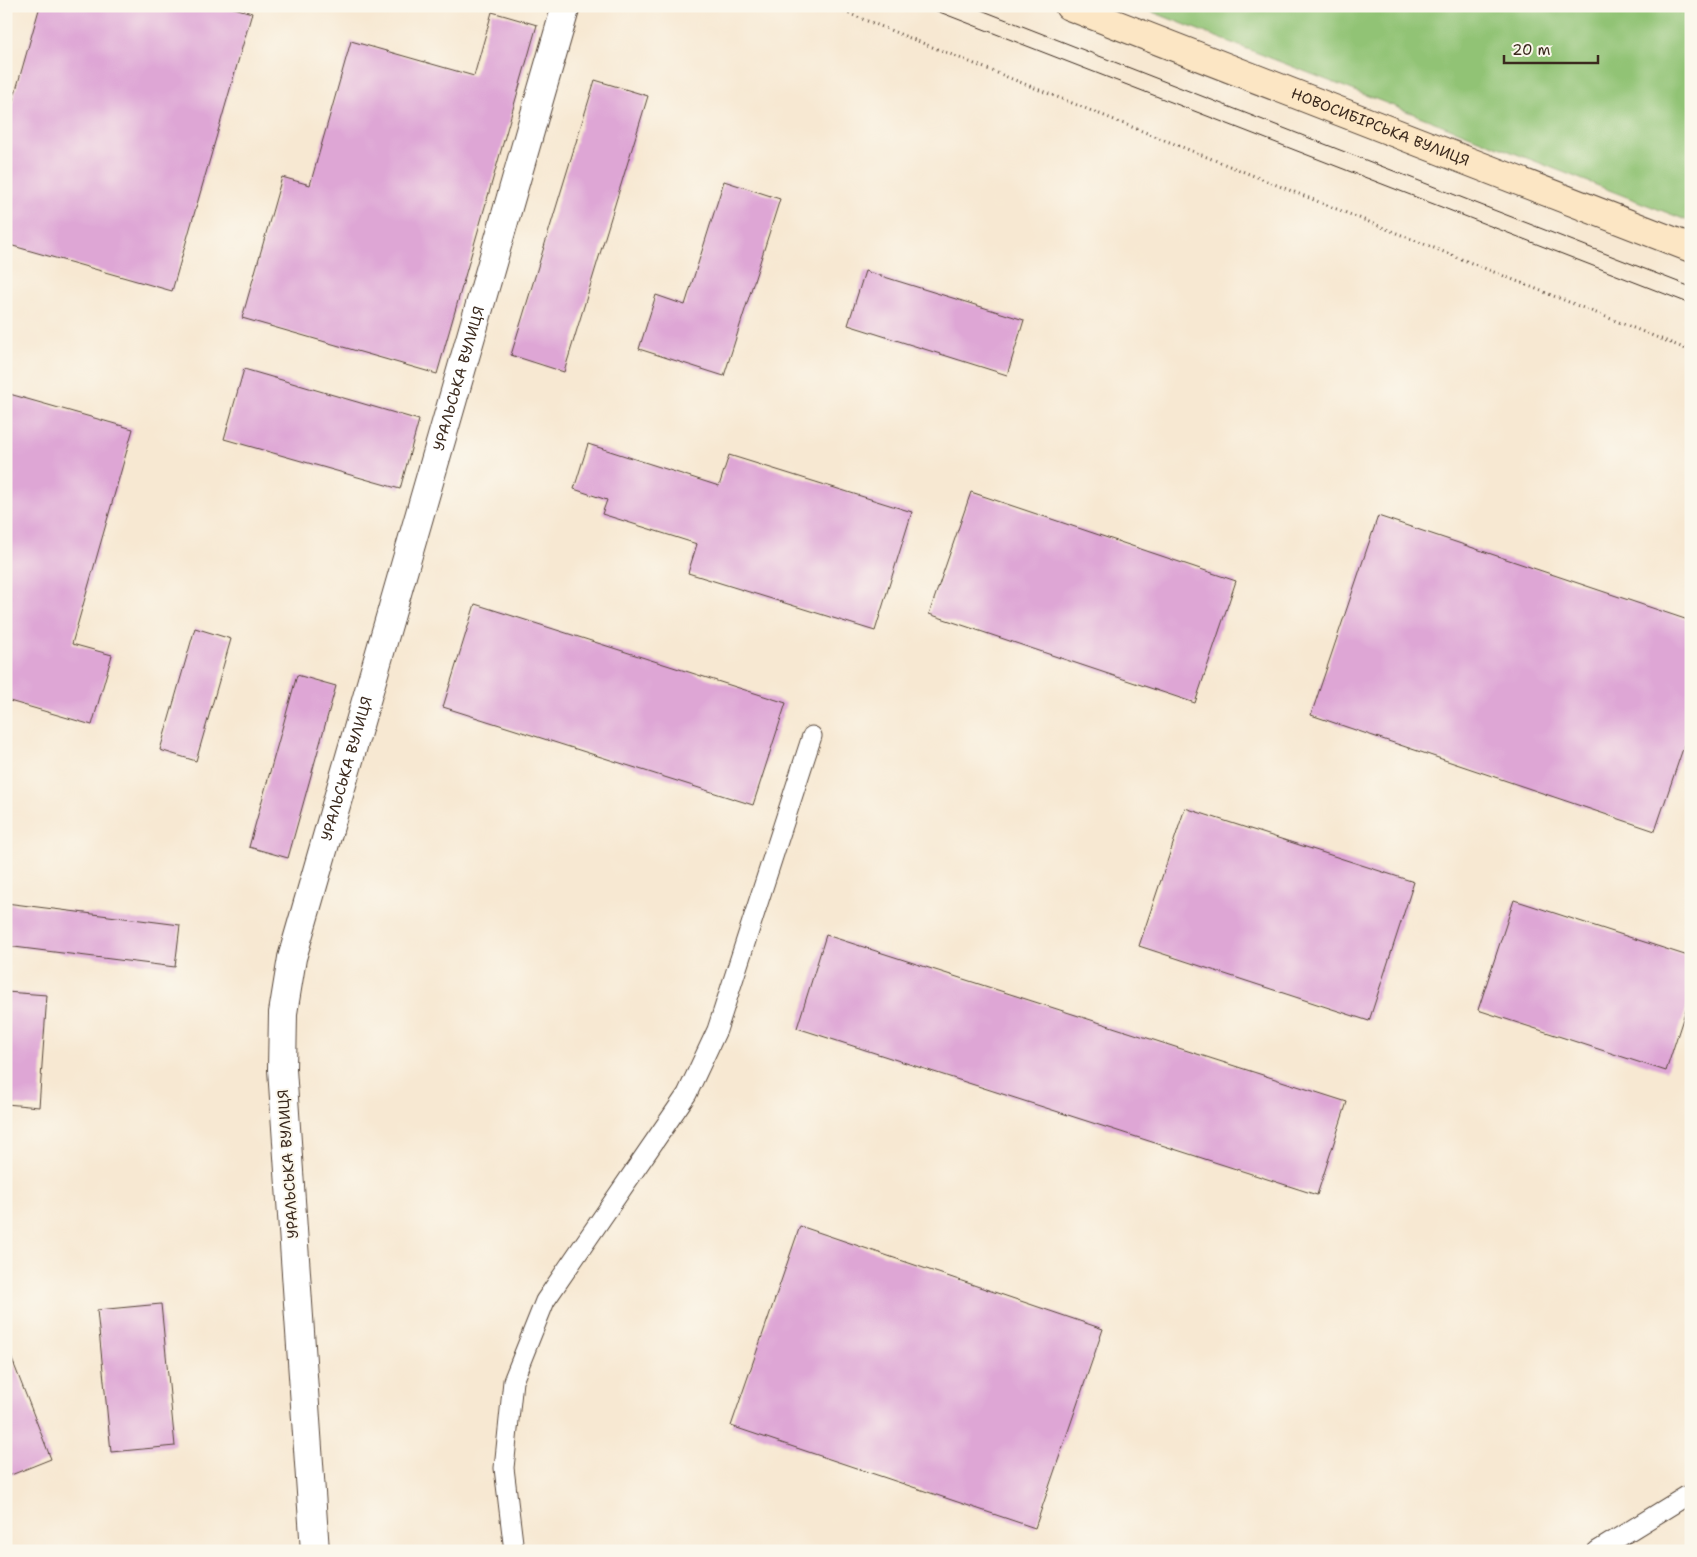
<svg xmlns="http://www.w3.org/2000/svg" width="1697" height="1557" font-family="'Shantell Sans',sans-serif">
<rect width="100%" height="100%" fill="#fbf7ec"/>
<filter id="ink" filterUnits="userSpaceOnUse"><feTurbulence type="fractalNoise" baseFrequency=".02" numOctaves="2"/><feDisplacementMap in="SourceGraphic" scale="10" xChannelSelector="R" yChannelSelector="G"/><feConvolveMatrix kernelMatrix="1 2 1 2 8 2 1 2 1" color-interpolation-filters="sRGB"/></filter>
<filter id="wash" filterUnits="userSpaceOnUse"><feTurbulence type="fractalNoise" baseFrequency=".0096" numOctaves="4" result="noise"/><feDisplacementMap in="SourceGraphic" scale="20" xChannelSelector="R" yChannelSelector="G"/><feGaussianBlur stdDeviation="1.12" result="paint"/><feColorMatrix in="noise" values="0 0 0 0 0 0 0 0 0 0 0 0 0 0 0 0 0 1.4 0 .05"/><feComposite in="paint" operator="in"/></filter>
<g filter="url(#wash)">
<rect width="100%" height="100%" fill="#f7e8d2"/>
<polygon fill="#91c374" stroke="#667649" points="1137,6 1691,6 1691,222"/>
<g id="blocks">
<g fill="#dea6d5">
<polygon points="40,6 227,6 252,13 172,291 6,244 6,125"/>
<polygon points="492,12 537,25 437,374 242,318 282,177 310,185 351,41 474,76"/>
<polygon points="595,80 648,96 564,372 511,355"/>
<polygon points="724,181 780,199 724,376 639,349 656,295 685,305"/>
<polygon points="865,271 1024,320 1007,375 848,325"/>
<polygon points="244,369 419,420 400,489 224,439"/>
<polygon points="6,393 133,429 72,644 112,655 92,725 6,700"/>
<polygon points="588,444 719,486 729,455 912,512 875,631 688,573 697,544 602,514 607,500 574,489"/>
<polygon points="971,492 1236,581 1195,703 929,614"/>
<polygon points="1378,516 1691,621 1691,725 1655,831 1311,715"/>
<polygon points="475,604 786,703 753,805 443,707"/>
<polygon points="195,628 231,639 196,761 160,750"/>
<polygon points="297,675 336,686 288,858 249,847"/>
<polygon points="1185,808 1414,882 1369,1021 1139,946"/>
<polygon points="1514,900 1691,957 1691,994 1666,1071 1478,1010"/>
<polygon points="6,903 180,925 175,967 6,946"/>
<polygon points="826,935 1347,1102 1317,1195 797,1028"/>
<polygon points="6,992 47,995 39,1107 6,1104"/>
<polygon points="800,1226 1103,1329 1035,1528 731,1426"/>
<polygon points="161,1304 175,1446 111,1452 97,1310"/>
<polygon points="6,1344 51,1459 6,1477"/>
</g>
</g>
</g>
<g filter="url(#ink)">
<use href="#blocks" fill-opacity="0" stroke="#574639" stroke-width="1"/>
<g fill="none" stroke-linecap="round" stroke-linejoin="round">
<defs>
<g id="service">
<polyline points="514,1551 504,1468 513,1381 545,1301 687,1094 717,1030 812,736"/>
<polyline points="1597,1551 1691,1493"/>
</g>
<g id="minor">
<path id="s1" d="M315,1551L282,1069L283,1013L292,958L566,6"/>
</g>
<g id="secondary">
<path id="s2" d="M1069,6L1691,248"/>
</g>
</defs>
<use href="#service" stroke="#574639" stroke-width="21"/>
<use href="#minor" stroke="#574639" stroke-width="30"/>
<use href="#secondary" stroke="#574639" stroke-width="30"/>
<polyline stroke="#574639" stroke-width="3" stroke-dasharray="1 4" stroke-linecap="butt" points="830,6 1691,351"/>
<use href="#service" stroke="#fff" stroke-width="19"/>
<use href="#minor" stroke="#fff" stroke-width="28"/>
<use href="#secondary" stroke="#fce6c4" stroke-width="28"/>
<g stroke="#3b2a1e" stroke-width="1">
<polyline points="924,6 1691,304"/>
<polyline points="971,6 1691,287"/>
</g>
</g>
</g>
<g text-anchor="middle" dominant-baseline="central" stroke-width="4" stroke-linejoin="round" paint-order="stroke">
<g font-size="15" fill="#3b2a1e" stroke="#fbf7ec">
<text stroke="none"><textPath href="#s2" startOffset="334">НОВОСИБІРСЬКА ВУЛИЦЯ</textPath></text>
<text stroke="none"><textPath href="#s1" startOffset="1198">УРАЛЬСЬКА ВУЛИЦЯ</textPath></text>
<text stroke="none"><textPath href="#s1" startOffset="792">УРАЛЬСЬКА ВУЛИЦЯ</textPath></text>
<text transform="translate(288 1164) rotate(-94)">УРАЛЬСЬКА ВУЛИЦЯ</text>
</g>
</g>
<rect width="1697" height="1557" fill="none" stroke="#fbf7ec" stroke-width="25"/>
<path d="M1504 55v8h94v-8" fill="none" stroke="#3b2a1e" stroke-width="2.5"/>
<text x="1512" y="55" font-size="15" fill="#3b2a1e" stroke="#fbf7ec" stroke-width="4" paint-order="stroke">20 m</text>
</svg>
